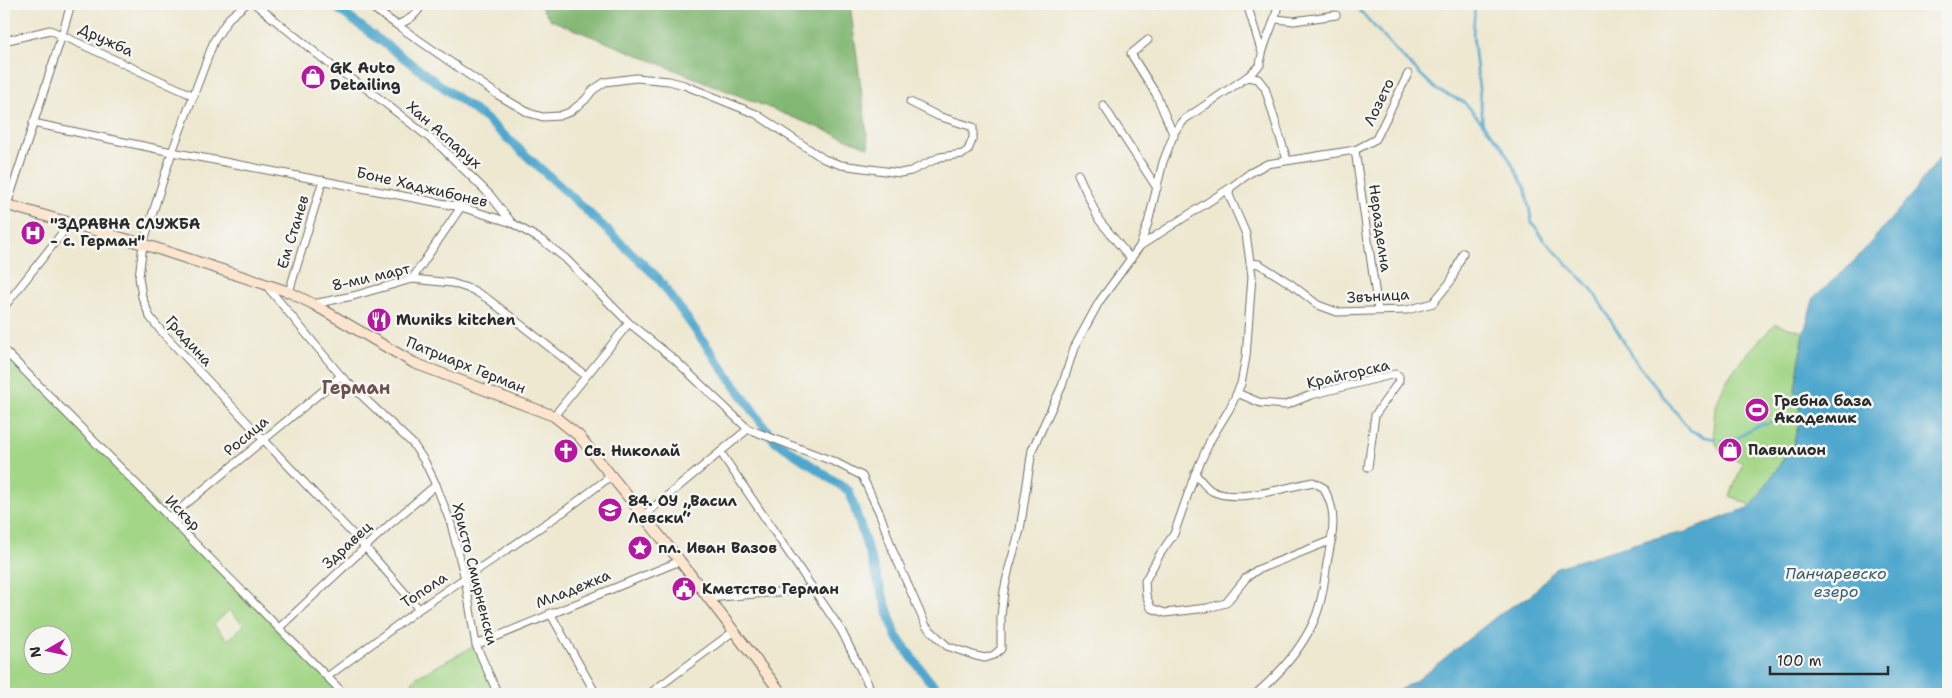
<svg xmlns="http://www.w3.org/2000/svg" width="1952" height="698" font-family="'Shantell Sans',sans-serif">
<rect width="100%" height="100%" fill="#f6f6f2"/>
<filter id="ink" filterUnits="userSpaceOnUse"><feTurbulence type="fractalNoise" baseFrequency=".02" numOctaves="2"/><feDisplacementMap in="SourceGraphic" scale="10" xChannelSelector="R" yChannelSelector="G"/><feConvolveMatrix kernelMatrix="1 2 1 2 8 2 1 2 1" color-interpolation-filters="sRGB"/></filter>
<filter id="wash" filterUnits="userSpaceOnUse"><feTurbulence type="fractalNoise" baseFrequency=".0096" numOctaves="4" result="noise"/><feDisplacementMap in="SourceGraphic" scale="20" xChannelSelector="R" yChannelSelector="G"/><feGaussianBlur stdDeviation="1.12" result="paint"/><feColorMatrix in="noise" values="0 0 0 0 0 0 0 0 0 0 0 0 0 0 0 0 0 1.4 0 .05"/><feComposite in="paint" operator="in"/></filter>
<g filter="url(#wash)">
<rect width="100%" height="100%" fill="#eee8d0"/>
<g fill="#a3d686" stroke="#678058" fill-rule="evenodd">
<path d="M1775,324L1804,332L1795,390L1801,416L1793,445L1752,506L1730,496L1743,463C1737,460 1724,456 1720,450C1706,431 1717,395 1729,377C1742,357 1759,341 1775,324Z"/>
<path d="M4,350L344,694H4ZM229,610L244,625L228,640L214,625ZM32,636H62V666H32Z"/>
<polygon points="476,645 498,694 405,694 415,678"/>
</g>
<polygon fill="#82b773" stroke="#56714f" points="538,4 850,4 869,148 551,20"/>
<polygon fill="#50a7cd" stroke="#3e697c" points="1948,147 1948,694 1392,694 1420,678 1502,612 1530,596 1557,567 1647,540 1686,532 1752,506 1793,445 1801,416 1795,390 1804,332 1814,297 1852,264 1909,198"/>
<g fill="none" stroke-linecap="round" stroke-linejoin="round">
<g stroke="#50a7cd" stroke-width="2.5">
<polyline points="1354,4 1401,56 1437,90 1464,102 1502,146 1525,188 1532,222 1545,241 1591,288 1637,363 1690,430 1705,437 1715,439"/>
<polyline points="1475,4 1473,35 1483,124"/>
<path d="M1722,440C1737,443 1743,433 1755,427C1770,421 1786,418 1803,416"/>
</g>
<polyline stroke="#50a7cd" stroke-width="9" points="331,4 486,119 572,197 658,278 774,440 849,491 896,636 928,679 942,694"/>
</g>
</g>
<g filter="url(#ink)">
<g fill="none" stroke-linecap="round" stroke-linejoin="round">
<defs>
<g id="street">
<polyline points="246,4 229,18 214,41 172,152 143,244 139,277 142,297 150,317 161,331 365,547 419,609"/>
<polyline points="255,4 332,66 367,89 441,147 490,195 512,223"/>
<path d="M367,4L397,25C409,20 416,16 422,4"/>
<polyline points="1247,4 1261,50"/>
<polyline points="1276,19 1294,21 1336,15"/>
<polyline points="397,25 498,95 529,113 543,117 559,116 570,112 585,100 593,90 605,82 636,78 669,81 684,85 756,114 824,159 841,165 900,173 911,171 940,157 963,154 968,150 973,138 973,127 938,116 910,102"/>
<polyline points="1148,40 1131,54 1156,94 1174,136"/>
<polyline points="4,41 50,30 194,96"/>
<polyline points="1247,77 1258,79 1265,88 1287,160"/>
<polyline points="1103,105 1157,188"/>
<path d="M33,123L172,152L461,207L512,223L543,241L565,258L629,323L675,360L748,429L835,462L862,476L880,514L893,551L926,626L947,646L976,656L985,658L994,655L1001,649V616L1004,591L1009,568L1020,530L1032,450L1062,386L1074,348L1099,302L1140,246L1148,223L1163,162L1175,131L1185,119L1247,77L1260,65C1262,43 1275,26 1278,4"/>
<polyline points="1355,150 1378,310"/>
<polyline points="1078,174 1099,220 1131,259"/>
<polyline points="1230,188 1229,195 1246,234 1252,276 1246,357 1241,384 1230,408 1211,439 1195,474 1174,534 1160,554 1145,581 1146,595 1151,608 1165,613 1207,608 1226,603 1246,578 1257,570 1332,540"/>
<polyline points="7,205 62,35 71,4"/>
<polyline points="1140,246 1230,188 1250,173 1267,164 1355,150 1376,139 1408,74"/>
<polyline points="1250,263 1259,264 1291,284 1318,305 1337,312 1407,310 1433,303 1451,281 1463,253"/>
<polyline points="412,279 461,207"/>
<polyline points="265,284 341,376 413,444 425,462 436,485 451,524 465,579 476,645 498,694"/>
<polyline points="289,292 323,180"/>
<polyline points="313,304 353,296 412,279 452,283 473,290 488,299 585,375"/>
<polyline points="4,307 70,223"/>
<polyline points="4,350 344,694"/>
<polyline points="1237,393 1261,403 1286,405 1311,395 1395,374 1399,376 1399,381 1375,415 1368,467"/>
<polyline points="554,416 629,323"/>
<polyline points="721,453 841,630 873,694"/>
<path d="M1195,474C1200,479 1206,488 1212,491C1236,504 1287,487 1313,482L1324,488C1327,495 1331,503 1332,510C1335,528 1330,546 1327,563C1324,583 1322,604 1313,623C1300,651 1279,674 1256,694"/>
<polyline points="643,516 748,429"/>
<polyline points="169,518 341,376"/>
<polyline points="709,598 814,589"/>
<polyline points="550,613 596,694"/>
<polyline points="279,628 390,524 436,485"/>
<polyline points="476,645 680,561"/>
<polyline points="327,677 419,609 566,510 611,476"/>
<polyline points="649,694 734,631"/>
</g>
<polyline id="secondary" points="4,204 143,244 289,292 313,304 414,363 554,416 579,436 680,561 782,694"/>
</defs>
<use href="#street" stroke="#6f6d65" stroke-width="9"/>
<use href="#secondary" stroke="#6f6d65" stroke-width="12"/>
<use href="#street" stroke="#fff" stroke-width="7"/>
<use href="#secondary" stroke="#fce5cf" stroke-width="10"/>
</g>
</g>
<defs>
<symbol id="shop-disc" viewBox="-11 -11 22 22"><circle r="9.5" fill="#b5179e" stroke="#f6f6f2"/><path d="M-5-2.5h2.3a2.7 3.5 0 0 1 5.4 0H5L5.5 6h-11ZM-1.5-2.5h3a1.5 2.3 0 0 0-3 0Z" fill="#fff"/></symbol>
<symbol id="hospital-disc" viewBox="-11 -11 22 22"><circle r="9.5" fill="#b5179e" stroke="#f6f6f2"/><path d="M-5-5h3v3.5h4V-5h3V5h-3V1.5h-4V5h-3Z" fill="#fff"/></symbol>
<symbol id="restaurant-disc" viewBox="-11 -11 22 22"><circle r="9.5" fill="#b5179e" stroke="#f6f6f2"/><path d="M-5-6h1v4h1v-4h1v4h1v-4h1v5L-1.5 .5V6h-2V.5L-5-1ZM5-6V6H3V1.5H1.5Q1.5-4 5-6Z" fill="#fff"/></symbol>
<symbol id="stadium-disc" viewBox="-11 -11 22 22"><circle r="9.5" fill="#b5179e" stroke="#f6f6f2"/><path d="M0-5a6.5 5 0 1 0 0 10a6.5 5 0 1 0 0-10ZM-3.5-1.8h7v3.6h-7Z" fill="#fff"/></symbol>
<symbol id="church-disc" viewBox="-11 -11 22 22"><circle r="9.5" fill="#b5179e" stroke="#f6f6f2"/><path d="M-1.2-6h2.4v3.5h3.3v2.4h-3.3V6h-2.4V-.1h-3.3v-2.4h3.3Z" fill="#fff"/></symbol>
<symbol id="school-disc" viewBox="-11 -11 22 22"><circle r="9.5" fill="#b5179e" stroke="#f6f6f2"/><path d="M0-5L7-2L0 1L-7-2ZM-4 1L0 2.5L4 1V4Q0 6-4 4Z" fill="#fff"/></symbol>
<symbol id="sight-disc" viewBox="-11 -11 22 22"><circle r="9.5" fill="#b5179e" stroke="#f6f6f2"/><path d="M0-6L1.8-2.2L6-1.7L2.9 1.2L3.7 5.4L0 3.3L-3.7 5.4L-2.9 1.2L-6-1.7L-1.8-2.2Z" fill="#fff"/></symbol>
<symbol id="civic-disc" viewBox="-11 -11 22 22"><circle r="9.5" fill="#b5179e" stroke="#f6f6f2"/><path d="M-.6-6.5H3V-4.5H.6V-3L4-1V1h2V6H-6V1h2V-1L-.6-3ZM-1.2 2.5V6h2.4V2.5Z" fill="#fff"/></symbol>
</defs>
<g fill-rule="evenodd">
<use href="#shop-disc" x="299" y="63" width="28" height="28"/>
<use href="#hospital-disc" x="19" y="219" width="28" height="28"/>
<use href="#restaurant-disc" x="365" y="306" width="28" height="28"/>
<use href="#stadium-disc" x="1743" y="396" width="28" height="28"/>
<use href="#shop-disc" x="1716" y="436" width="28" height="28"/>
<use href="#church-disc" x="552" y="437" width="28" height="28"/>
<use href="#school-disc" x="596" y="496" width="28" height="28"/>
<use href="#sight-disc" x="626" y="534" width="28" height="28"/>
<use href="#civic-disc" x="670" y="575" width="28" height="28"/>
</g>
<g text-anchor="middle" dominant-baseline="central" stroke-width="5" stroke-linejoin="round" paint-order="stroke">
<g font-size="15" fill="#2b2b2b" stroke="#f6f6f2">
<text transform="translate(106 40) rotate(25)">Дружба</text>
<text transform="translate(1379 102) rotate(-64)">Лозето</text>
<text transform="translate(444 135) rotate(41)">Хан Аспарух</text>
<text transform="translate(422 187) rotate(13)">Боне Хаджибонев</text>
<text transform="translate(1380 228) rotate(82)">Неразделна</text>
<text transform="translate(293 232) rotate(-73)">Ем Станев</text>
<text transform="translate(371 277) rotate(-13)">8-ми март</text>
<text transform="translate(1378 296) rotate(-3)">Звъница</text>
<text transform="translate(189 341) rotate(48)">Градина</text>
<text transform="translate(466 365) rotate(22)">Патриарх Герман</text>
<text transform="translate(1348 374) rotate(-13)">Крайгорска</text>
<text transform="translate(246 436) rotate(-40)">Росица</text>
<text transform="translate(183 513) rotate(45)">Искър</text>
<text transform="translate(347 545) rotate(-43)">Здравец</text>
<text transform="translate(475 574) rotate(76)">Христо Смирненски</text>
<text transform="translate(573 589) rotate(-22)">Младежка</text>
<text transform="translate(424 590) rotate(-34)">Топола</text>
</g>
<g font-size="15" font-weight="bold" fill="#2b2b2b" stroke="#f6f6f2" text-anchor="start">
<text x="330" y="68">GK Auto<tspan x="330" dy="17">Detailing</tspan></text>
<text x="50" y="224">"ЗДРАВНА СЛУЖБА<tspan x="50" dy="17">- с. Герман"</tspan></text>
<text x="396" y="320">Muniks kitchen</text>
<text x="1774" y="401">Гребна база<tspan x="1774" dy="17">Академик</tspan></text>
<text x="1748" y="450">Павилион</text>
<text x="584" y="451">Св. Николай</text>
<text x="628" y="501">84. ОУ „Васил<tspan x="628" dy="17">Левски“</tspan></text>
<text x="658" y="548">пл. Иван Вазов</text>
<text x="702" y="589">Кметство Герман</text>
</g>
<g font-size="16" font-style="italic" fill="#3a5d6c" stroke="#f6f6f2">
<text x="1836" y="573">Панчаревско<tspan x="1836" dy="18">езеро</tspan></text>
</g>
<g font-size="18" font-weight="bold" fill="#6f524f" stroke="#f6f6f2">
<text x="356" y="388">Герман</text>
</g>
</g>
<rect width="1952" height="698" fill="none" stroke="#f6f6f2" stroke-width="20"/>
<g transform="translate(48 650) rotate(261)"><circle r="24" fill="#f6f6f2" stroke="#a5a5a2"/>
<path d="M0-4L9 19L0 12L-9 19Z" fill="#b5179e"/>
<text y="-8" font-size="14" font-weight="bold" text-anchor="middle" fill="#2b2b2b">N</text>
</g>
<path d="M1770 666v8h118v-8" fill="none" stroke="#2b2b2b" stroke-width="2.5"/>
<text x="1777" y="666" font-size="15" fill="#2b2b2b" stroke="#f6f6f2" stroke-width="4" paint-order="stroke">100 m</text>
</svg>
